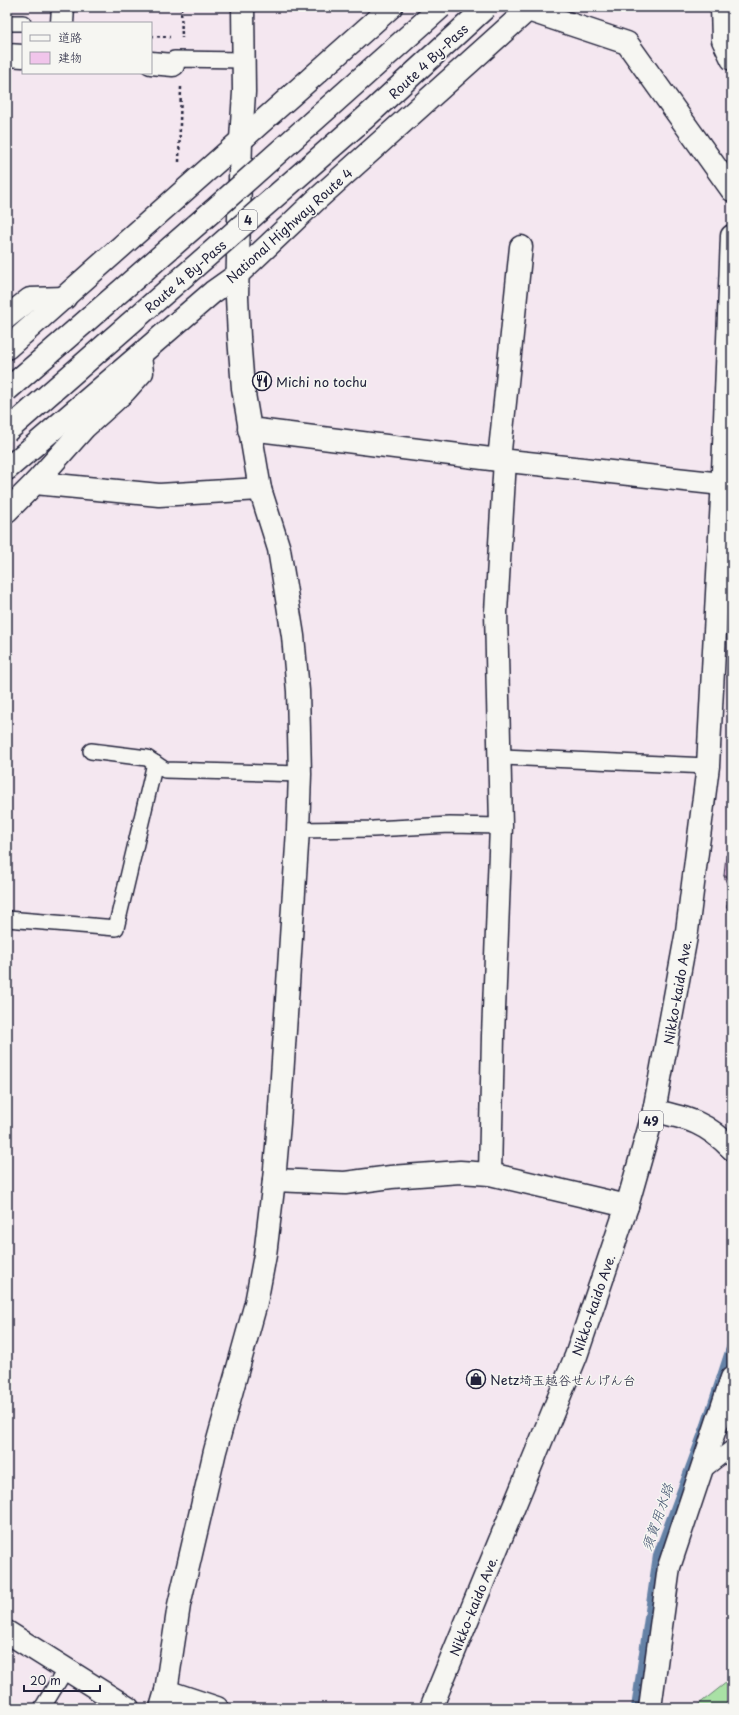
<svg xmlns="http://www.w3.org/2000/svg" width="739" height="1715" font-family="'Playpen Sans','Klee One',sans-serif">
<rect width="100%" height="100%" fill="#f4e7f0"/>
<filter id="ink" filterUnits="userSpaceOnUse"><feTurbulence type="fractalNoise" baseFrequency=".025" numOctaves="2"/><feDisplacementMap in="SourceGraphic" scale="8" xChannelSelector="R" yChannelSelector="G"/><feConvolveMatrix kernelMatrix="1 2 1 2 8 2 1 2 1" color-interpolation-filters="sRGB"/></filter>
<g filter="url(#ink)">
<polygon fill="#a9e1a5" stroke="#668270" points="732,1678 732,1708 694,1708"/>
<g fill="none" stroke-linecap="round" stroke-linejoin="round">
<polyline stroke="#6582a6" stroke-width="8" points="635,1708 657,1555 705,1425 732,1342"/>
<defs>
<g id="service">
<polyline points="7,23 23,23"/>
<polyline points="173,65 174,59 244,60"/>
<polyline points="91,751 147,758 165,770 300,774"/>
<polyline points="501,757 708,766"/>
<polyline points="298,830 373,829 450,825 501,826"/>
<polyline points="7,919 116,928 155,763"/>
<polyline points="700,1473 732,1448"/>
<polyline points="42,1708 66,1669"/>
</g>
<g id="minor">
<polyline points="528,10 627,43 732,190"/>
<polyline points="62,23 63,7"/>
<polyline points="7,55 23,56"/>
<polyline points="151,63 173,65"/>
<polyline points="7,317 30,299 65,298"/>
<polyline points="249,429 499,460 722,484"/>
<polyline points="499,460 521,247"/>
<polyline points="35,483 85,427 125,391 142,372 140,356"/>
<polyline points="7,511 35,483 159,495 260,489"/>
<polyline points="490,1174 493,1036 501,826 496,612 505,460"/>
<polyline points="274,1180 345,1183 391,1177 460,1172 490,1174 627,1206"/>
<polyline points="7,1632 128,1708"/>
<polyline points="166,1691 217,1708"/>
<polyline points="650,1708 669,1567 732,1378"/>
</g>
<g id="tertiary">
<path d="M654,1111C689,1118 707,1123 732,1149"/>
<polyline points="161,1708 166,1691 179,1605 215,1451 256,1303 265,1255 274,1180 279,1123 298,830 300,774 298,691 293,636 279,549 260,489 243,388 239,337 237,297 241,140 244,92 243,7"/>
</g>
<polyline id="primary" points="431,1708 576,1356 627,1206 654,1111 687,931 708,766 722,498 732,236"/>
<g id="trunk">
<polyline points="722,7 723,40 732,59"/>
<polyline points="7,348 391,7"/>
<polyline points="7,469 213,292 237,275 315,201 531,7"/>
</g>
</defs>
<use href="#service" stroke="#22223b" stroke-width="18"/>
<use href="#minor" stroke="#22223b" stroke-width="25"/>
<use href="#tertiary" stroke="#22223b" stroke-width="25"/>
<use href="#primary" stroke="#22223b" stroke-width="25"/>
<use href="#trunk" stroke="#22223b" stroke-width="25"/>
<g stroke="#22223b" stroke-width="2.5" stroke-dasharray="3 3" stroke-linecap="butt">
<polyline points="181,7 182,38"/>
<polyline points="151,36 170,37"/>
<polyline points="179,162 181,87"/>
</g>
<use href="#service" stroke="#f6f6f2" stroke-width="15"/>
<use href="#minor" stroke="#f6f6f2" stroke-width="22"/>
<use href="#tertiary" stroke="#f6f6f2" stroke-width="22"/>
<use href="#primary" stroke="#f6f6f2" stroke-width="22"/>
<use href="#trunk" stroke="#f6f6f2" stroke-width="22"/>
<defs>
<g id="trunk-bridge">
<polyline points="7,390 216,208 441,7"/>
<polyline points="7,431 366,117 486,7"/>
</g>
</defs>
<use href="#trunk-bridge" stroke="#22223b" stroke-width="25" stroke-linecap="butt"/>
<use href="#trunk-bridge" stroke="#f6f6f2" stroke-width="22"/>
</g>
<polygon fill="#cfa9ca" stroke="#22223b" points="732,856 732,920 727,907 730,889 729,889 724,876"/>
<polygon fill="#f1c5eb" stroke="#22223b" points="726,855 732,856 732,908 727,907 731,876 724,876"/>
</g>
<defs>
<symbol id="restaurant-ring" viewBox="-11 -11 22 22"><circle r="9.5" fill="#f6f6f2" stroke="#22223b" stroke-width="1.5"/><path d="M-5-6h1v4h1v-4h1v4h1v-4h1v5L-1.5 .5V6h-2V.5L-5-1ZM5-6V6H3V1.5H1.5Q1.5-4 5-6Z" fill="#22223b"/></symbol>
<symbol id="shop-ring" viewBox="-11 -11 22 22"><circle r="9.5" fill="#f6f6f2" stroke="#22223b" stroke-width="1.5"/><path d="M-5-2.5h2.3a2.7 3.5 0 0 1 5.4 0H5L5.5 6h-11ZM-1.5-2.5h3a1.5 2.3 0 0 0-3 0Z" fill="#22223b"/></symbol>
</defs>
<g fill-rule="evenodd">
<use href="#restaurant-ring" x="251" y="370" width="22" height="22"/>
<use href="#shop-ring" x="465" y="1368" width="22" height="22"/>
</g>
<g text-anchor="middle" dominant-baseline="central" stroke-width="3" stroke-linejoin="round" paint-order="stroke">
<g fill="#f6f6f2" stroke="#626272" stroke-width="1">
<rect x="239" y="210" width="18" height="20" rx="3"/>
<rect x="639" y="1111" width="24" height="20" rx="3"/>
</g>
<g font-size="12" font-weight="bold" fill="#22223b">
<text x="248" y="220">4</text>
<text x="651" y="1121">49</text>
</g>
<g font-size="13" fill="#22223b" stroke="#f6f6f2">
<text transform="translate(428 61) rotate(-43)">Route 4 By-Pass</text>
<text transform="translate(289 225) rotate(-42)">National Highway Route 4</text>
<text transform="translate(185 276) rotate(-41)">Route 4 By-Pass</text>
<text transform="translate(677 992) rotate(-80)">Nikko-kaido Ave.</text>
<text transform="translate(593 1305) rotate(-71)">Nikko-kaido Ave.</text>
<text transform="translate(473 1606) rotate(-68)">Nikko-kaido Ave.</text>
</g>
<g font-size="13" fill="#22223b" stroke="#f6f6f2" text-anchor="start">
<text x="276" y="381">Michi no tochu</text>
<text x="490" y="1379">Netz埼玉越谷せんげん台</text>
</g>
<g font-size="14" font-style="italic" fill="#435270" stroke="#f6f6f2">
<text transform="translate(657 1517) rotate(-71)">須賀用水路</text>
</g>
</g>
<rect width="739" height="1715" fill="none" stroke="#f6f6f2" stroke-width="24"/>
<rect x="12" y="12" width="715" height="1691" fill="none" stroke="#22223b" stroke-width="1.5" filter="url(#ink)"/>
<rect x="22" y="22" width="130" height="52" fill="#f6f6f2" stroke="#a1a1a9"/>
<rect x="30" y="35" width="20" height="6" fill="#f6f6f2" stroke="#a1a1a9"/>
<text x="58" y="42" font-size="12" fill="#22223b">道路</text>
<rect x="30" y="52" width="20" height="12" fill="#f1c5eb" stroke="#a1a1a9"/>
<text x="58" y="62" font-size="12" fill="#22223b">建物</text>
<path d="M24 1685v6h76v-6" fill="none" stroke="#22223b" stroke-width="2"/>
<text x="30" y="1685" font-size="12" fill="#22223b" stroke="#f6f6f2" stroke-width="3" paint-order="stroke">20 m</text>
</svg>
